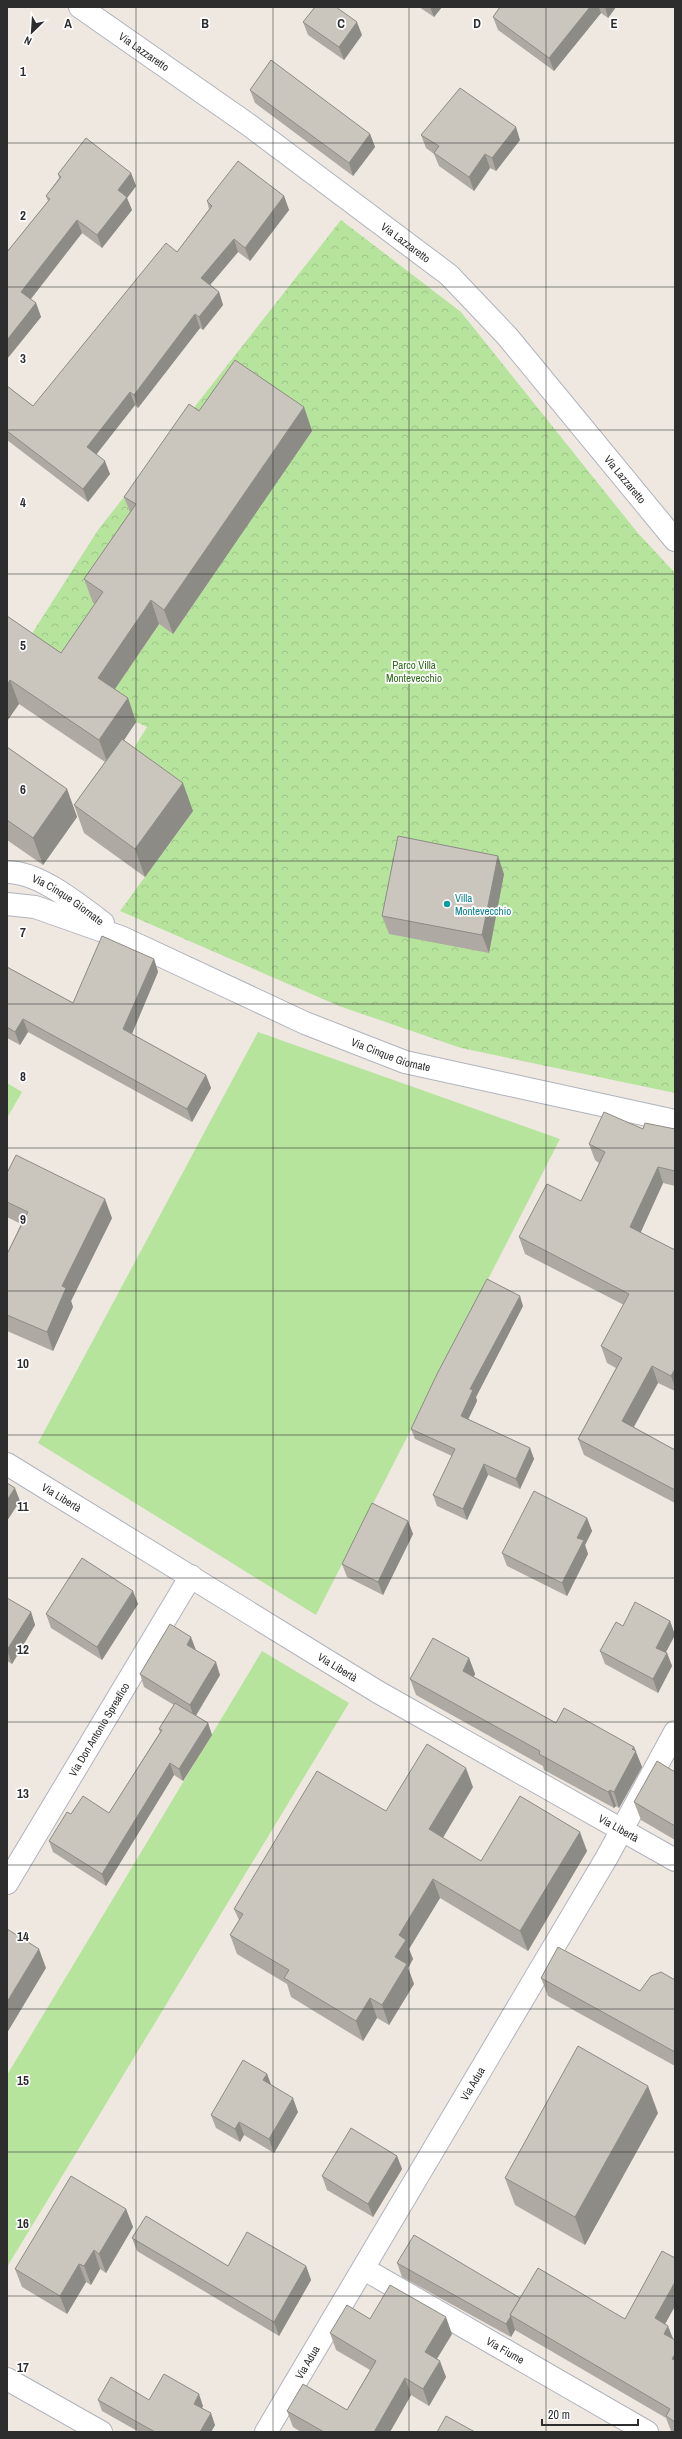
<svg xmlns="http://www.w3.org/2000/svg" width="682" height="2439" font-family="'Archivo Narrow',sans-serif">
<defs>
<pattern id="park-crowns" width="20" height="18" patternUnits="userSpaceOnUse"><rect width="20" height="18" fill="#b7e49d"/><path d="M2 6a3 3 0 1 1 6 0M12 15a3 3 0 1 1 6 0" fill="none" stroke="#9ec488"/></pattern>
</defs>
<rect width="100%" height="100%" fill="#eee8e0"/>
<g fill="#b7e49d">
<polygon points="258,1032 560,1139 316,1615 38,1443"/>
<polygon points="7,1083 22,1092 7,1118"/>
<polygon points="262,1651 349,1703 7,2267 7,2075"/>
</g>
<polygon fill="url(#park-crowns)" points="341,220 461,312 637,532 675,573 675,1093 461,1048 339,1006 120,911 193,811 126,761 147,727 136,722 24,646 98,530"/>
<g fill="none" stroke-linecap="round" stroke-linejoin="round">
<defs>
<g id="minor">
<path id="s1" d="M80,7L249,125L449,275L507,336L675,540"/>
<path id="s2" d="M7,872C39,872 78,904 103,923"/>
<path id="s3" d="M7,904L35,907L123,938L305,1023L405,1062L675,1121"/>
<path id="s4" d="M7,1464L378,1692L675,1860"/>
<path id="s5" d="M7,1883L191,1576"/>
<path id="s6" d="M364,2269L647,2432"/>
<polyline points="7,2379 101,2432"/>
<path id="s7" d="M266,2432L607,1857L675,1732"/>
</g>
</defs>
<use href="#minor" stroke="#b0b3bd" stroke-width="24"/>
<use href="#minor" stroke="#fff" stroke-width="22"/>
</g>
<g fill="#aeaaa3">
<polygon points="419,7 442,7 434,17"/>
<polygon points="500,7 616,7 608,18 601,13 554,71 498,30 493,17"/>
<polygon points="303,22 362,35 344,60 308,35"/>
<polygon points="250,90 370,134 375,147 353,176 255,103"/>
<polygon points="421,135 520,140 496,171 490,168 474,191 439,166 434,154 426,148"/>
<polygon points="131,173 136,186 127,198 132,210 102,248 82,233 31,299 36,303 41,317 7,359 7,252 48,201 46,196 59,178 58,174"/>
<polygon points="284,196 289,210 250,261 238,252 210,285 219,292 223,305 203,330 200,328 138,408 135,405 96,454 110,474 88,502 7,440 7,386 33,406 177,252 209,209 207,201"/>
<polygon points="304,407 312,431 173,634 159,624 115,689 128,698 136,722 124,740 193,811 145,877 84,833 74,805 105,762 19,704 7,721 7,616 61,653 95,604 93,603 84,579 130,512 124,497 199,411"/>
<polygon points="7,747 67,789 77,817 43,865 7,840"/>
<polygon points="504,874 489,953 389,934 382,916"/>
<polygon points="154,959 158,972 132,1034 206,1075 211,1088 192,1122 28,1032 20,1045 7,1038 7,967 73,1003"/>
<polygon points="643,1129 675,1129 675,1186 663,1183 640,1232 675,1250 675,1391 658,1383 634,1427 675,1450 675,1503 584,1455 578,1439 616,1368 607,1363 601,1346 624,1305 525,1254 519,1237 581,1201 599,1163 595,1160 589,1144"/>
<polygon points="7,1173 112,1218 71,1301 73,1307 53,1351 7,1331 7,1254 21,1224 7,1217"/>
<polygon points="523,1306 476,1397 477,1401 468,1419 530,1448 534,1459 520,1489 488,1475 467,1520 437,1506 433,1495 452,1456 415,1439 411,1429"/>
<polygon points="587,1518 592,1531 585,1545 588,1554 567,1596 507,1566 502,1553"/>
<polygon points="408,1521 413,1534 383,1595 347,1577 342,1564"/>
<polygon points="7,1598 31,1612 35,1625 12,1664 7,1661"/>
<polygon points="138,1604 102,1660 51,1628 46,1614"/>
<polygon points="670,1621 675,1635 666,1652 667,1653 672,1666 658,1693 605,1664 600,1651 623,1626"/>
<polygon points="196,1650 220,1675 196,1716 208,1723 212,1735 183,1781 174,1775 106,1886 53,1852 49,1841 71,1814 109,1813 160,1732 159,1729 174,1705 144,1687 140,1674"/>
<polygon points="469,1658 475,1674 474,1677 556,1723 634,1747 642,1767 619,1808 616,1806 614,1808 544,1770 543,1766 416,1695 410,1679"/>
<polygon points="675,1772 675,1840 641,1820 634,1802"/>
<polygon points="473,1787 443,1838 481,1861 587,1851 528,1951 440,1898 409,1949 413,1959 408,1968 414,1984 389,2025 377,2018 363,2041 291,1997 287,1984 237,1954 230,1935 239,1920 234,1909 386,1811"/>
<polygon points="541,1978 640,1991 675,1980 675,2066 548,1996"/>
<polygon points="267,2074 271,2085 298,2112 274,2153 244,2135 240,2142 216,2128 211,2115"/>
<polygon points="658,2113 585,2245 515,2205 505,2178"/>
<polygon points="397,2156 402,2169 373,2217 327,2190 322,2176"/>
<polygon points="126,2209 133,2227 106,2273 100,2269 91,2285 86,2282 67,2314 22,2287 15,2269"/>
<polygon points="132,2238 228,2266 306,2266 311,2280 279,2336 137,2251"/>
<polygon points="675,2258 675,2306 665,2324 673,2339 675,2340 675,2432 673,2432 671,2431 666,2418 515,2330 511,2337 402,2277 397,2263 520,2298 625,2319"/>
<polygon points="370,2319 452,2334 437,2359 446,2377 429,2406 411,2395 390,2432 301,2432 293,2427 287,2411 347,2410 370,2370 336,2350 330,2333"/>
<polygon points="98,2400 149,2400 203,2406 202,2408 215,2425 211,2432 139,2432 102,2411"/>
</g>
<g fill="#8d8b85">
<polygon points="430,7 442,7 434,17"/>
<polygon points="590,7 599,7 601,13 554,71 549,58"/>
<polygon points="605,7 616,7 608,18"/>
<polygon points="357,22 362,35 344,60 339,47"/>
<polygon points="516,127 520,140 496,171 492,158"/>
<polygon points="370,134 375,147 353,176 349,163"/>
<polygon points="485,154 490,168 474,191 469,177"/>
<polygon points="131,173 136,186 127,198 132,210 102,248 97,235 118,190"/>
<polygon points="284,196 289,210 250,261 245,248"/>
<polygon points="77,220 82,233 26,305 21,292"/>
<polygon points="234,239 238,252 205,291 201,278"/>
<polygon points="219,292 223,305 203,330 199,317"/>
<polygon points="36,303 41,317 7,359 7,340"/>
<polygon points="195,314 200,328 138,408 134,395"/>
<polygon points="130,392 135,405 92,460 87,447"/>
<polygon points="304,407 312,431 173,634 164,610"/>
<polygon points="105,461 110,474 88,502 83,489"/>
<polygon points="151,600 159,624 106,702 98,678"/>
<polygon points="10,680 19,704 7,721 7,685"/>
<polygon points="128,698 136,722 108,764 99,740"/>
<polygon points="183,783 193,811 145,877 135,849"/>
<polygon points="67,789 77,817 43,865 33,838"/>
<polygon points="498,856 504,874 489,953 482,935"/>
<polygon points="154,959 158,972 128,1043 123,1029"/>
<polygon points="23,1019 28,1032 20,1045 15,1032"/>
<polygon points="206,1075 211,1088 192,1122 187,1109"/>
<polygon points="658,1167 663,1183 636,1243 630,1227"/>
<polygon points="105,1199 112,1218 71,1301 73,1307 53,1351 47,1332 62,1286"/>
<polygon points="520,1296 523,1306 476,1397 477,1401 465,1426 461,1416 470,1389"/>
<polygon points="652,1366 658,1383 628,1437 622,1421"/>
<polygon points="675,1369 675,1387 671,1376"/>
<polygon points="530,1448 534,1459 520,1489 516,1479"/>
<polygon points="484,1464 488,1475 467,1520 463,1509"/>
<polygon points="15,1488 20,1501 7,1521 7,1500"/>
<polygon points="587,1518 592,1531 585,1545 588,1554 567,1596 562,1583 577,1538"/>
<polygon points="408,1521 413,1534 383,1595 378,1582"/>
<polygon points="133,1591 138,1604 102,1660 97,1647"/>
<polygon points="31,1612 35,1625 12,1664 7,1650"/>
<polygon points="670,1621 675,1635 661,1661 656,1648"/>
<polygon points="191,1637 196,1650 187,1645"/>
<polygon points="667,1653 672,1666 658,1693 653,1679"/>
<polygon points="469,1658 475,1674 468,1687 463,1671"/>
<polygon points="216,1662 220,1675 194,1718 190,1705"/>
<polygon points="208,1723 212,1735 183,1781 179,1769"/>
<polygon points="634,1747 642,1767 619,1808 614,1792"/>
<polygon points="170,1763 174,1775 106,1886 102,1874"/>
<polygon points="466,1768 473,1787 436,1849 429,1829"/>
<polygon points="610,1790 616,1806 614,1808 608,1792"/>
<polygon points="580,1832 587,1851 528,1951 520,1931"/>
<polygon points="433,1879 440,1898 409,1949 413,1959 408,1968 414,1984 389,2025 382,2005 395,1957 399,1935"/>
<polygon points="39,1949 46,1968 7,2033 7,2002"/>
<polygon points="370,1998 377,2018 363,2041 356,2021"/>
<polygon points="267,2074 272,2087 263,2080"/>
<polygon points="648,2086 658,2113 585,2245 575,2217"/>
<polygon points="293,2098 298,2112 274,2153 269,2139"/>
<polygon points="239,2122 244,2135 240,2142 235,2129"/>
<polygon points="397,2156 402,2169 373,2217 368,2204"/>
<polygon points="126,2209 133,2227 106,2273 99,2254"/>
<polygon points="94,2250 100,2269 91,2285 84,2266"/>
<polygon points="79,2264 86,2282 67,2314 60,2296"/>
<polygon points="306,2266 311,2280 279,2336 274,2322"/>
<polygon points="675,2282 675,2306 660,2333 655,2318"/>
<polygon points="511,2316 515,2330 511,2337 506,2324"/>
<polygon points="446,2317 452,2334 431,2368 425,2352"/>
<polygon points="668,2326 674,2341 664,2334"/>
<polygon points="675,2354 675,2366 672,2359"/>
<polygon points="440,2361 446,2377 429,2406 423,2389"/>
<polygon points="405,2378 411,2395 390,2432 374,2432"/>
<polygon points="199,2394 203,2406 198,2415 194,2404"/>
<polygon points="211,2413 215,2425 211,2432 200,2432"/>
</g>
<g fill="#cac6be" stroke="#8d8b85">
<polygon points="315,7 336,7 357,22 339,47 303,22"/>
<polygon points="500,7 590,7 549,58 493,17"/>
<polygon points="271,60 370,134 349,163 250,90"/>
<polygon points="460,88 516,127 492,158 485,154 469,177 434,153 439,146 421,135"/>
<polygon points="86,138 131,173 118,190 127,197 97,235 77,220 21,292 36,303 7,340 7,252 50,199 46,196 61,177 58,174"/>
<polygon points="238,161 284,196 245,248 234,239 201,278 219,292 199,317 195,314 134,395 130,392 87,447 105,461 83,489 7,431 7,386 33,406 166,243 177,252 212,206 207,201"/>
<polygon points="235,360 304,407 164,610 151,600 98,678 128,698 99,740 10,680 7,685 7,616 61,653 103,592 84,579 136,504 124,497 189,404 199,411"/>
<polygon points="122,739 183,783 135,849 74,805"/>
<polygon points="7,747 67,789 33,838 7,820"/>
<polygon points="398,836 498,856 482,935 382,916"/>
<polygon points="102,936 154,959 123,1029 206,1075 187,1109 23,1019 15,1032 7,1027 7,967 73,1003"/>
<polygon points="604,1112 643,1129 645,1123 675,1129 675,1171 658,1167 630,1227 675,1250 675,1369 671,1376 652,1366 622,1421 675,1450 675,1490 578,1439 622,1358 601,1346 629,1294 519,1237 547,1184 581,1201 605,1152 589,1144"/>
<polygon points="16,1155 105,1199 62,1286 66,1288 47,1332 7,1315 7,1254 28,1212 7,1202 7,1173"/>
<polygon points="487,1279 520,1296 470,1389 473,1390 461,1416 530,1448 516,1479 484,1464 463,1509 433,1495 455,1449 411,1429 437,1374"/>
<polygon points="7,1483 15,1488 7,1500"/>
<polygon points="534,1491 587,1518 577,1538 584,1540 562,1583 502,1553"/>
<polygon points="372,1503 408,1521 378,1582 342,1564"/>
<polygon points="82,1558 133,1591 97,1647 46,1614"/>
<polygon points="7,1598 31,1612 7,1650"/>
<polygon points="635,1602 670,1621 656,1648 667,1653 653,1679 600,1651 616,1622 623,1626"/>
<polygon points="170,1624 191,1637 187,1645 216,1662 190,1705 140,1674"/>
<polygon points="433,1638 469,1658 463,1671 556,1723 564,1708 634,1747 632,1749 636,1751 614,1792 610,1790 608,1792 539,1754 540,1751 410,1679"/>
<polygon points="175,1703 208,1723 179,1769 170,1763 102,1874 49,1841 67,1812 71,1814 83,1796 109,1813 162,1730 159,1729"/>
<polygon points="427,1744 466,1768 429,1829 481,1861 520,1796 580,1832 520,1931 433,1879 399,1935 406,1940 395,1957 407,1964 382,2005 370,1998 356,2021 284,1978 289,1970 230,1935 243,1914 234,1909 317,1771 386,1811"/>
<polygon points="657,1761 675,1772 675,1826 634,1802"/>
<polygon points="7,1929 39,1949 7,2002"/>
<polygon points="558,1947 640,1991 651,1976 661,1972 675,1980 675,2052 541,1978"/>
<polygon points="578,2046 648,2086 575,2217 505,2178"/>
<polygon points="243,2060 267,2074 263,2080 293,2098 269,2139 239,2122 235,2129 211,2115"/>
<polygon points="351,2128 397,2156 368,2204 322,2176"/>
<polygon points="71,2176 126,2209 99,2254 94,2250 84,2266 79,2264 60,2296 15,2269"/>
<polygon points="146,2216 228,2266 247,2232 306,2266 274,2322 132,2238"/>
<polygon points="414,2235 520,2298 510,2315 511,2316 506,2324 397,2263"/>
<polygon points="662,2251 675,2258 675,2282 655,2318 668,2326 664,2334 675,2340 675,2354 672,2359 675,2360 675,2422 666,2416 670,2409 510,2315 538,2268 625,2319"/>
<polygon points="390,2285 446,2317 425,2352 440,2361 423,2389 405,2378 374,2432 324,2432 287,2411 303,2384 347,2410 376,2361 330,2333 347,2305 370,2319"/>
<polygon points="164,2374 199,2394 194,2404 211,2413 200,2432 155,2432 98,2400 111,2377 149,2400"/>
<polygon points="446,2416 475,2432 437,2432"/>
</g>
<path fill="none" stroke="#2d2d2d" stroke-width="1" stroke-opacity="0.55" d="M136,7V2432M273,7V2432M409,7V2432M546,7V2432M7,143H675M7,287H675M7,430H675M7,574H675M7,717H675M7,861H675M7,1004H675M7,1148H675M7,1291H675M7,1435H675M7,1578H675M7,1722H675M7,1865H675M7,2009H675M7,2152H675M7,2296H675"/>
<circle fill="#0f9aa8" stroke="#fff" stroke-width="1.5" cx="447" cy="904" r="4"/>
<g text-anchor="middle" dominant-baseline="central" stroke-width="3.5" stroke-linejoin="round" paint-order="stroke">
<g font-size="11" fill="#2d2d2d" stroke="#fff">
<text stroke="none"><textPath href="#s1" startOffset="78">Via Lazzaretto</textPath></text>
<text stroke="none"><textPath href="#s1" startOffset="402">Via Lazzaretto</textPath></text>
<text stroke="none"><textPath href="#s1" startOffset="726">Via Lazzaretto</textPath></text>
<text stroke="none"><textPath href="#s2" startOffset="68">Via Cinque Giornate</textPath></text>
<text stroke="none"><textPath href="#s3" startOffset="414">Via Cinque Giornate</textPath></text>
<text stroke="none"><textPath href="#s4" startOffset="64">Via Libertà</textPath></text>
<text stroke="none"><textPath href="#s4" startOffset="388">Via Libertà</textPath></text>
<text stroke="none"><textPath href="#s5" startOffset="179">Via Don Antonio Spreafico</textPath></text>
<text stroke="none"><textPath href="#s4" startOffset="712">Via Libertà</textPath></text>
<text stroke="none"><textPath href="#s7" startOffset="405">Via Adua</textPath></text>
<text stroke="none"><textPath href="#s6" startOffset="163">Via Fiume</textPath></text>
<text stroke="none"><textPath href="#s7" startOffset="81">Via Adua</textPath></text>
</g>
<g font-size="11" fill="#2f6c1b" stroke="#fff">
<text x="414" y="665">Parco Villa<tspan x="414" dy="13">Montevecchio</tspan></text>
</g>
<g font-size="11" fill="#0d838f" stroke="#fff" text-anchor="start">
<text x="455" y="898">Villa<tspan x="455" dy="13">Montevecchio</tspan></text>
</g>
</g>
<g font-size="13" text-anchor="middle" font-weight="bold" fill="#2d2d2d" stroke="#fff" stroke-width="3.5" stroke-linejoin="round" paint-order="stroke">
<text x="68" y="28">A</text>
<text x="205" y="28">B</text>
<text x="341" y="28">C</text>
<text x="477" y="28">D</text>
<text x="614" y="28">E</text>
<text x="23" y="76">1</text>
<text x="23" y="220">2</text>
<text x="23" y="363">3</text>
<text x="23" y="507">4</text>
<text x="23" y="650">5</text>
<text x="23" y="794">6</text>
<text x="23" y="937">7</text>
<text x="23" y="1081">8</text>
<text x="23" y="1224">9</text>
<text x="23" y="1368">10</text>
<text x="23" y="1511">11</text>
<text x="23" y="1654">12</text>
<text x="23" y="1798">13</text>
<text x="23" y="1941">14</text>
<text x="23" y="2085">15</text>
<text x="23" y="2228">16</text>
<text x="23" y="2372">17</text>
</g>
<rect width="682" height="2439" fill="none" stroke="#2d2d2d" stroke-width="16"/>
<g transform="translate(32 32) rotate(205)" stroke="#ffffff" stroke-width="3" paint-order="stroke">
<path d="M0-3L7 15L0 10L-7 15Z" fill="#2d2d2d"/>
<text y="-6" font-size="11" font-weight="bold" text-anchor="middle" fill="#2d2d2d">N</text>
</g>
<path d="M542 2419v6h96v-6" fill="none" stroke="#2d2d2d" stroke-width="2"/>
<text x="548" y="2419" font-size="12" fill="#2d2d2d" stroke="#ffffff" stroke-width="3" paint-order="stroke">20 m</text>
</svg>
